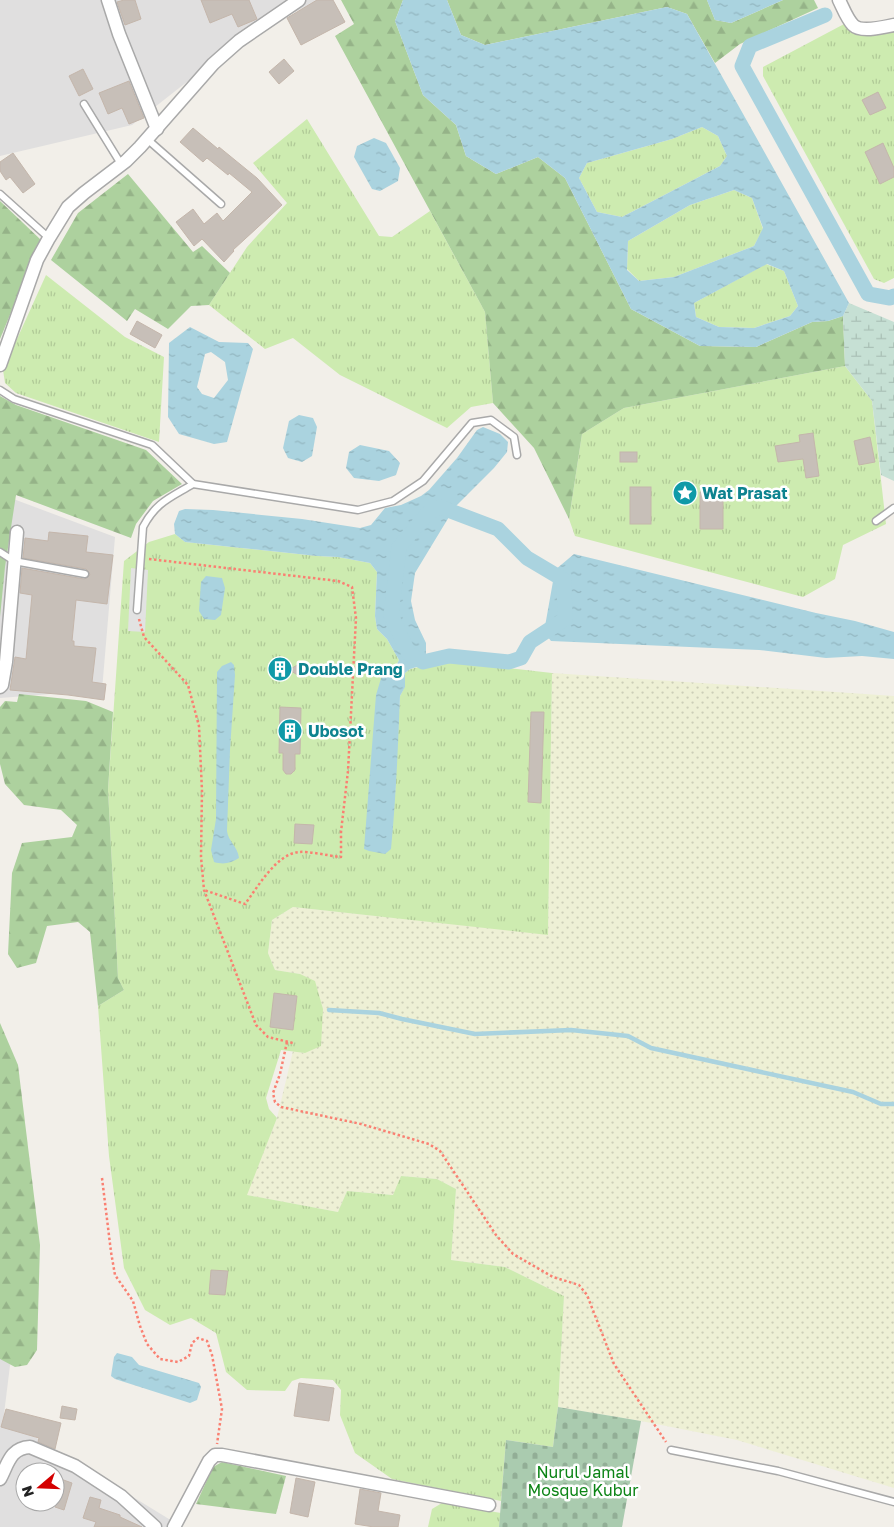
<svg xmlns="http://www.w3.org/2000/svg" width="894" height="1527" font-family="'Golos Text',sans-serif">
<defs>
<pattern id="farmland-dots" width="8" height="8" patternUnits="userSpaceOnUse" patternTransform="scale(1.25)"><rect width="8" height="8" fill="#eef0d5"/><path d="M2 2h.1M6 6h.1" fill="none" stroke="#ccceb7" stroke-width="1.8" stroke-linecap="round"/></pattern>
<pattern id="grass-tufts" width="24" height="20" patternUnits="userSpaceOnUse" patternTransform="scale(1.25)"><rect width="24" height="20" fill="#cdebb0"/><path d="M3 7l-1-3M5 7V3M7 7l1-3M15 17l-1-3M17 17v-4M19 17l1-3" fill="none" stroke="#b0c997"/></pattern>
<pattern id="forest-firs" width="22" height="20" patternUnits="userSpaceOnUse" patternTransform="scale(1.25)"><rect width="22" height="20" fill="#add19e"/><path d="M5 1l3.5 6h-7zM16 11l3.5 6h-7z" fill="#95b388"/></pattern>
<pattern id="wetland-marsh" width="20" height="14" patternUnits="userSpaceOnUse" patternTransform="scale(1.25)"><rect width="20" height="14" fill="#c6e0d4"/><path d="M1 5h8M5 5V1M11 12h8M15 12V8" fill="none" stroke="#aac0b6"/></pattern>
<pattern id="cemetery-stones" width="16" height="16" patternUnits="userSpaceOnUse" patternTransform="scale(1.25)"><rect width="16" height="16" fill="#aacbaf"/><path d="M2 7V4a2 2 0 0 1 4 0v3zM10 15v-3a2 2 0 0 1 4 0v3z" fill="#92ae96"/></pattern>
<pattern id="water-ripples" width="26" height="14" patternUnits="userSpaceOnUse" patternTransform="scale(1.25)"><rect width="26" height="14" fill="#aad3df"/><path d="M2 4q2-2 4 0t4 0M15 11q2-2 4 0t4 0" fill="none" stroke="#92b5bf"/></pattern>
</defs>
<rect width="100%" height="100%" fill="#f2efe9"/>
<g fill="#e0dfdf" fill-rule="evenodd">
<polygon points="0,0 319,0 239,41 132,125 0,156"/>
<polygon points="0,494 115,537 102,690 0,698"/>
<path d="M0,1328L14,1333L4,1414L17,1426L182,1527H0ZM25,1472H55V1502H25Z"/>
</g>
<polygon fill="url(#farmland-dots)" points="552,673 894,696 894,1488 737,1440 641,1421 558,1407 564,1296 505,1267 451,1260 456,1189 437,1179 401,1176 394,1195 347,1191 338,1212 246,1195 277,1118 293,1051 305,1053 300,974 275,970 268,953 272,920 293,907 548,934"/>
<g fill="url(#grass-tufts)">
<polygon points="846,23 894,31 894,278 884,283 874,279 763,76 763,67"/>
<polygon points="307,119 379,236 392,237 430,211 485,312 493,403 471,407 447,428 340,375 293,338 265,349 209,305 247,247 287,203 253,163"/>
<polygon points="702,127 718,136 727,156 720,166 622,217 597,212 579,178 587,163 672,139"/>
<polygon points="734,190 752,198 763,229 754,246 674,277 639,281 627,269 628,241 690,205"/>
<polygon points="766,264 784,271 798,306 790,316 754,328 719,327 696,317 694,303"/>
<polygon points="46,275 125,337 164,357 159,442 16,393 5,383 3,370"/>
<polygon points="845,366 872,401 886,524 843,545 835,579 803,597 575,536 569,519 582,434 624,408"/>
<polygon points="175,534 185,542 317,556 338,557 370,563 377,572 375,616 377,629 387,639 399,660 396,666 382,675 396,795 395,781 400,696 405,686 405,673 410,669 445,661 552,673 548,935 293,907 272,920 268,953 275,970 300,974 315,981 323,1009 321,1046 305,1053 281,1050 266,1098 269,1109 277,1118 247,1195 338,1212 347,1191 393,1195 401,1176 437,1179 456,1189 451,1260 505,1267 564,1296 558,1407 553,1447 506,1440 501,1501 392,1479 355,1453 340,1415 341,1390 333,1380 301,1378 292,1381 285,1391 247,1390 226,1372 216,1333 191,1318 170,1325 145,1310 124,1268 109,1156 98,1006 124,990 118,978 108,790 124,561 149,542"/>
<polygon points="442,1503 501,1513 499,1527 428,1527 432,1509"/>
</g>
<g fill="url(#forest-firs)">
<polygon points="341,0 403,0 395,21 423,95 456,125 466,156 496,174 538,157 565,178 631,309 700,346 756,347 812,322 828,321 843,316 845,366 624,408 582,434 569,519 534,448 493,403 485,312 335,36 354,24"/>
<polygon points="447,0 707,0 715,20 731,23 783,0 814,0 818,8 740,44 715,63 687,14 667,7 485,45 461,35"/>
<polygon points="128,174 193,252 202,246 230,273 209,305 191,306 168,329 135,309 127,321 51,260 78,213"/>
<polygon points="0,201 41,240 0,339"/>
<polygon points="0,396 16,405 146,450 182,484 153,501 136,524 131,538 16,495 5,567 0,617"/>
<polygon points="19,694 86,701 113,712 108,790 118,978 124,990 98,1006 90,932 78,922 47,926 36,963 17,968 8,954 12,873 22,843 72,837 77,825 61,810 24,805 5,784 0,764 0,707 5,701 17,702"/>
<polygon points="0,1023 18,1065 40,1245 37,1350 27,1365 15,1367 0,1359"/>
<polygon points="222,1462 286,1476 276,1514 196,1504 213,1467"/>
</g>
<polygon fill="url(#wetland-marsh)" points="849,303 894,322 894,481 881,475 872,401 845,366 843,316"/>
<polygon fill="url(#cemetery-stones)" points="558,1407 641,1421 622,1527 499,1527 506,1440 553,1447"/>
<polygon fill="#e2e2e2" points="131,568 148,570 145,632 128,631"/>
<g fill="url(#water-ripples)" fill-rule="evenodd">
<path d="M403,0H447L461,35L485,45L667,7L687,14L849,303L843,316L828,321L812,322L756,347L700,346L631,309L565,178L538,157L496,174L466,156L456,125L423,95L395,21ZM702,127L718,136L727,156L720,166L622,217L597,212L579,178L587,163L672,139ZM734,190L752,198L763,228L754,246L674,277L639,281L627,270L628,241L690,205ZM767,264L784,271L798,306L790,316L754,328L719,327L696,317L694,303Z"/>
<polygon points="707,0 783,0 731,23 715,20"/>
<polygon points="374,138 386,143 400,168 398,181 380,191 372,189 354,157 357,146"/>
<path d="M190,327L219,342L248,343L253,349L227,442L214,444L179,434L168,417L169,343ZM211,352L225,362L228,380L214,398L202,394L197,387L205,354Z"/>
<polygon points="299,415 313,418 317,427 312,456 302,462 288,458 283,448 289,421"/>
<path d="M483,427L500,434L508,442L507,452L494,468L455,507L415,573L411,601L415,620L426,643V655L420,666L410,669L405,673V687L400,696C398,747 396,798 391,849L385,854L369,851L364,849L376,695L382,675L396,666L399,660L387,639L377,629L375,616L377,572L370,563L338,557L317,556L185,542L175,534L174,524L179,511L185,509L213,510L302,519L360,528L371,525L385,508L401,505L421,496L429,490L457,458L477,430Z"/>
<polygon points="360,445 389,451 400,463 396,475 379,481 354,478 346,468 349,452"/>
<polygon points="574,554 816,613 855,621 894,632 894,659 862,656 826,658 759,650 551,641 544,632 555,570"/>
<polygon points="206,576 222,578 225,588 221,615 215,620 204,619 199,611 201,582"/>
<path d="M231,662L234,665L235,675L230,750L227,831C228,841 238,847 239,858C231,863 224,865 214,862L211,850L216,819L217,672L222,666Z"/>
<polygon points="117,1353 132,1357 139,1365 199,1383 201,1387 197,1400 190,1403 115,1379 111,1376 114,1357"/>
</g>
<g fill="none" stroke-linecap="round" stroke-linejoin="round">
<polyline stroke="#aad3df" stroke-width="4.5" points="329,1010 379,1013 402,1019 475,1034 571,1030 628,1036 651,1048 853,1092 881,1104 894,1104"/>
<g stroke="#aad3df" stroke-width="15">
<polyline points="825,15 750,46 742,66 868,294 890,298 894,296"/>
<polygon points="440,507 498,529 527,558 564,580 565,619 530,642 521,658 509,662 449,656 423,662 409,654 391,615 399,547 428,513"/>
</g>
</g>
<g fill="#c7bfb8" stroke="#c4b6ab">
<polygon points="124,0 135,0 141,19 125,25 117,2"/>
<polygon points="201,0 249,0 257,19 238,27 232,14 210,23"/>
<polygon points="317,0 333,0 345,22 301,45 287,18"/>
<polygon points="284,59 294,71 279,84 269,72"/>
<polygon points="83,69 93,89 79,96 69,76"/>
<polygon points="129,81 144,118 129,124 122,108 108,114 99,93"/>
<polygon points="878,92 886,108 870,115 862,100"/>
<polygon points="193,128 218,149 219,147 257,178 282,205 233,250 234,251 224,262 202,239 194,246 176,222 193,209 204,224 217,213 223,221 252,192 229,173 228,175 207,158 203,162 180,142"/>
<polygon points="883,143 894,168 894,177 880,184 865,152"/>
<polygon points="13,153 35,184 23,193 10,177 6,180 0,171 0,162"/>
<polygon points="137,321 162,335 155,348 130,334"/>
<polygon points="813,433 819,476 806,478 803,459 778,462 775,446 800,442 799,435"/>
<polygon points="870,437 875,462 859,465 854,441"/>
<rect x="620" y="452" width="17" height="10"/>
<rect x="630" y="487" width="21" height="37"/>
<polygon points="723,491 723,529 700,529 700,492"/>
<polygon points="49,532 88,536 86,552 113,555 107,604 76,600 72,641 74,641 74,646 96,648 92,682 106,684 104,700 68,695 10,690 15,657 26,659 32,595 20,593 22,568 84,579 87,578 90,575 89,572 86,569 23,558 25,538 48,541"/>
<polygon points="278,662 282,662 292,668 301,663 305,663 310,668 310,672 305,677 301,677 291,671 282,676 278,676 273,671 273,667"/>
<polygon points="280,707 301,708 300,754 295,754 295,770 291,774 286,774 283,770 283,753 279,753"/>
<polygon points="531,712 544,712 541,803 528,802"/>
<polygon points="295,824 314,825 312,844 294,843"/>
<polygon points="274,993 297,996 293,1030 270,1027"/>
<polygon points="211,1270 228,1271 225,1295 209,1294"/>
<polygon points="299,1383 334,1388 329,1421 294,1416"/>
<polygon points="62,1406 77,1409 75,1420 60,1418"/>
<polygon points="6,1409 61,1423 55,1449 38,1442 39,1438 1,1427"/>
<polygon points="55,1477 72,1483 64,1510 55,1507"/>
<polygon points="296,1478 315,1482 308,1517 290,1513"/>
<polygon points="360,1489 381,1493 378,1511 400,1515 398,1527 374,1527 355,1524"/>
<polygon points="90,1497 101,1500 99,1508 120,1515 120,1517 142,1527 94,1527 96,1522 83,1518"/>
</g>
<g fill="none" stroke-linecap="round" stroke-linejoin="round">
<defs>
<g id="lane">
<polyline points="84,104 121,164"/>
<polyline points="147,139 221,204"/>
<polyline points="0,194 49,238"/>
<polyline points="0,390 14,399 152,445 193,484 358,510 393,501 423,481 472,423 491,420 514,437 517,455"/>
<polyline points="876,521 894,508"/>
<polyline points="0,552 14,561 85,574"/>
<path d="M137,610L143,527C156,502 170,498 193,484"/>
<polyline points="671,1450 778,1471 894,1502"/>
</g>
<g id="street">
<polyline points="108,0 119,34 157,129"/>
<path d="M839,0C843,8 847,19 853,25C861,33 884,27 894,25"/>
<polyline points="0,365 37,260 49,238 68,207 84,193 126,161 140,147 213,64 239,41 299,0"/>
<polyline points="0,687 2,685 6,662 17,532"/>
<path d="M0,1479C8,1464 10,1448 30,1447L75,1466L121,1496L155,1527"/>
<polyline points="174,1527 209,1461 215,1455 222,1455 489,1505"/>
</g>
</defs>
<use href="#lane" stroke="#a9a9a9" stroke-width="9"/>
<use href="#street" stroke="#a9a9a9" stroke-width="15"/>
<g stroke="#fa8072" stroke-width="2.5" stroke-dasharray="2.5 2.5" stroke-linecap="butt">
<path d="M149,559L338,581L352,587L356,618L348,771L341,832V857C329,856 310,851 299,852C276,854 258,887 245,904L204,890"/>
<polyline points="139,619 144,637 188,685 199,726 202,791 201,857 204,890 256,1025 268,1037 293,1043"/>
<polyline points="287,1042 280,1074 273,1093 275,1102 281,1107 361,1124 429,1144 440,1151 496,1235 513,1254 553,1277 579,1285 587,1295 614,1364 666,1442"/>
<polyline points="102,1178 111,1252 115,1275 133,1301 140,1326 147,1344 160,1359 178,1362 189,1356 192,1343 198,1338 207,1341 212,1355 222,1409 217,1444"/>
</g>
<use href="#lane" stroke="#fff" stroke-width="6"/>
<use href="#street" stroke="#fff" stroke-width="12"/>
</g>
<defs>
<symbol id="sight-disc" viewBox="-11 -11 22 22"><circle r="9.5" fill="#0f9aa8" stroke="#fff"/><path d="M0-6L1.8-2.2L6-1.7L2.9 1.2L3.7 5.4L0 3.3L-3.7 5.4L-2.9 1.2L-6-1.7L-1.8-2.2Z" fill="#fff"/></symbol>
<symbol id="building-disc" viewBox="-11 -11 22 22"><circle r="9.5" fill="#0f9aa8" stroke="#fff"/><path d="M-4-6H4V6H1V3H-1V6H-4ZM-2.5-4.3h1.7v1.8h-1.7ZM.8-4.3h1.7v1.8H.8ZM-2.5-1h1.7V.8h-1.7ZM.8-1h1.7V.8H.8Z" fill="#fff"/></symbol>
</defs>
<g fill-rule="evenodd">
<use href="#sight-disc" x="671" y="479" width="28" height="28"/>
<use href="#building-disc" x="266" y="655" width="28" height="28"/>
<use href="#building-disc" x="276" y="717" width="28" height="28"/>
</g>
<g text-anchor="middle" dominant-baseline="central" stroke-width="5" stroke-linejoin="round" paint-order="stroke">
<g font-size="16" font-weight="bold" fill="#0d838f" stroke="#fff" text-anchor="start">
<text x="702" y="493">Wat Prasat</text>
<text x="298" y="669">Double Prang</text>
<text x="308" y="731">Ubosot</text>
</g>
<g font-size="16" fill="#0c8416" stroke="#fff">
<text x="583" y="1472">Nurul Jamal<tspan x="583" dy="18">Mosque Kubur</tspan></text>
</g>
</g>
<g transform="translate(40 1487) rotate(251)"><circle r="24" fill="#ffffff" stroke="#a7a7a7"/>
<path d="M0-4L9 19L0 12L-9 19Z" fill="#d40000"/>
<text y="-8" font-size="14" font-weight="bold" text-anchor="middle" fill="#222222">N</text>
</g>
</svg>
